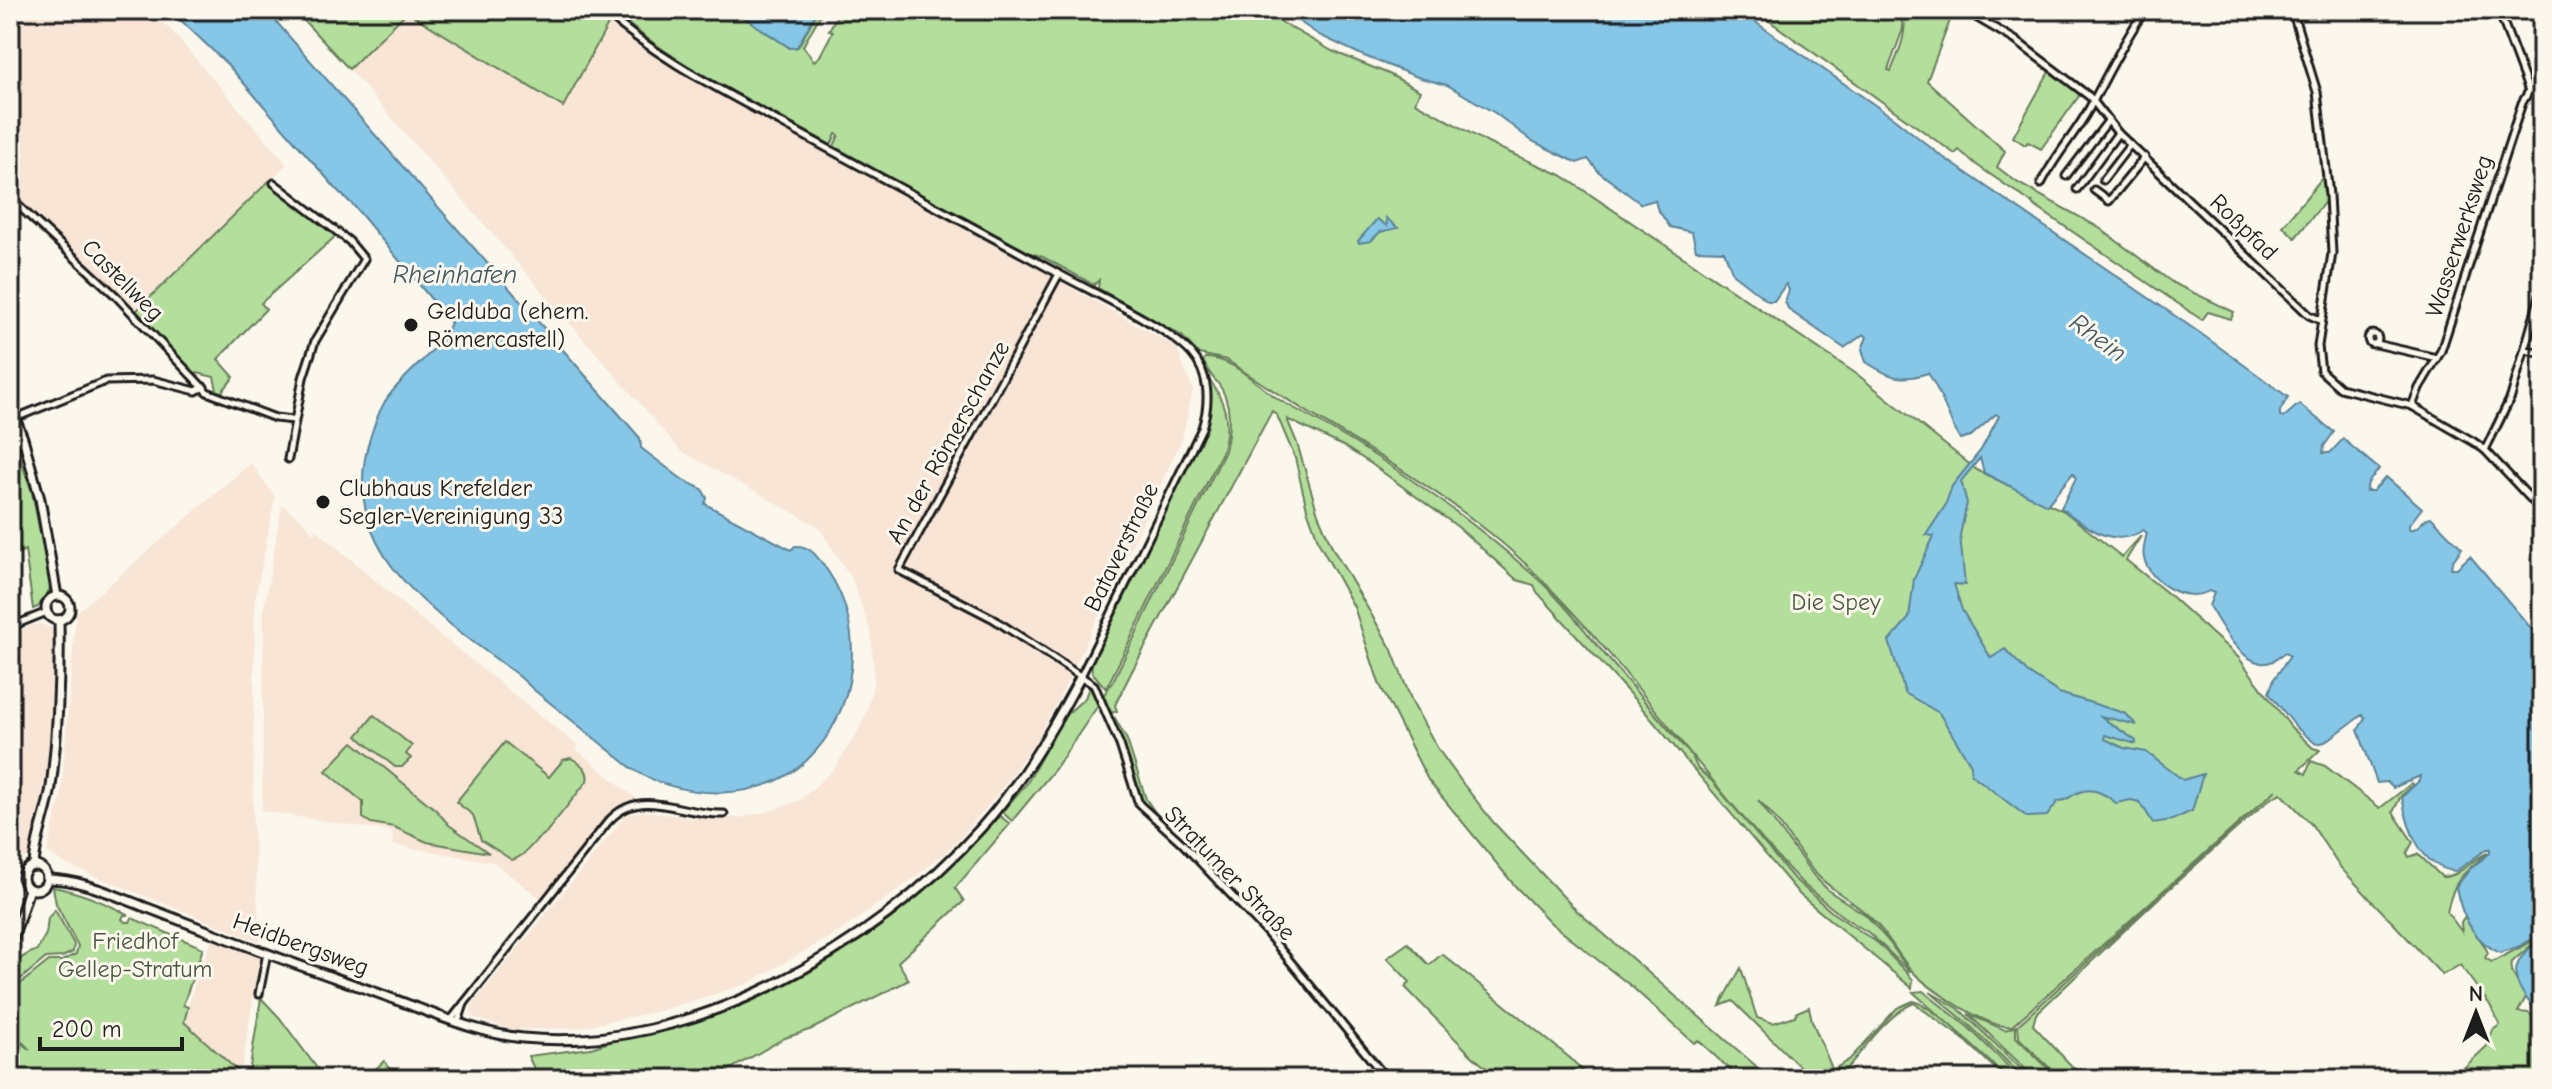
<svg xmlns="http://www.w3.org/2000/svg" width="2552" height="1089" font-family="'Comic Neue',sans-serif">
<rect width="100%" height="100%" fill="#fbf7ec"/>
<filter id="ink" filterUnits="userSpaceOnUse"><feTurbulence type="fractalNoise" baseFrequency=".0125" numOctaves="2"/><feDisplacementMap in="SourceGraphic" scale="16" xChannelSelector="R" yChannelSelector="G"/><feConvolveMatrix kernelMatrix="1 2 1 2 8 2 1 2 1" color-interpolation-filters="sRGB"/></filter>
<g filter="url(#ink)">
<g fill="#f8e5d6">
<polygon points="10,10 144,10 168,27 287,164 137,308 10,201 12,189 10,187"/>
<polygon points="294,10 596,10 661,60 1054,275 1065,284 1176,347 1193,390 1182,439 1064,689 1037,739 997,795 956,843 916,877 839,932 747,984 659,1011 577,1028 514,1030 474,1018 471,1013 472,1005 626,815 644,811 693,818 739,818 770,811 800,800 834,769 857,733 867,711 874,680 871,633 852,579 818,526 681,451 349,69"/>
<polygon points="251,463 275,497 255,601 253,823 260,942 65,864 47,852 61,796 76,613"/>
<polygon points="282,505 304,522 313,533 317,530 420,619 577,745 576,749 640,802 622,808 546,899 540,898 493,862 392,845 393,832 262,811 264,608"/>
<polygon points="39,623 53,629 54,697 47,768 31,857 16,859 10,856 10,634"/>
<polygon points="213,937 260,955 241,1074 184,1022 195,983"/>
</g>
<g fill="#b3de9b" stroke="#687d5c" stroke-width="2">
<polygon points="294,10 598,10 610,21 563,107 407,12 349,69"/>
<path d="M612,10H733L790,48L798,47L818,10H823L803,46L814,61L820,56L833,31L829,30L840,10H1260L1332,51L1389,74L1420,91L1415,102L1490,144L1561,175L1858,375L1978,471L2064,511L2122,557L2141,536L2126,560L2166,592L2238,657L2291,727L2313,748L2320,750L2299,770L2306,774L2311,761L2325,766L2380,808L2412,783L2414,785L2401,796L2393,812L2413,842L2407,853L2409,857L2418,854L2442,877C2461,877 2470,859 2488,853C2462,874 2454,879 2447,912L2462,932L2461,923L2465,917C2471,931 2483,939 2488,953L2485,958L2492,962L2542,936L2512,962L2511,971L2526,997L2518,1012L2529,1013L2542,1028V1079H2452L2487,1046L2493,1030L2500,1025L2490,1005L2460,965L2442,975L2339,866L2312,825L2281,793L2270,799L2161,896L2036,1014L2033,1025L2084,1079H2061L2019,1038L2018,1025L2276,790L2012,1026C1989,1030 1928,988 1912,971C1897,954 1888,934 1871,918C1853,900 1831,891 1814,872C1795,848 1780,820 1758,800L1814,876L1829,891L1866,915L1890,943L1910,972L1869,933L1842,916L1804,885C1710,788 1635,673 1539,577C1449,486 1330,432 1227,360L1199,354L1182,336L1098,288L1099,280L1094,285L1043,257L1020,250L834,146L839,135L836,134L831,145C757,103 675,67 612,10Z"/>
<path d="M1754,10H1900L1903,29L1888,70L1891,71C1898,54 1910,29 1902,10H1954L1927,81L2005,151L1997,167L2018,183L2098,227L2173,283L2234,312L2231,319L2208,312L2202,320L2032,204L2033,201L2032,203L1978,166L1959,150L1955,154Z"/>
<polygon points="2051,68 2082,92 2041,149 2028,142 2025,145 2013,137"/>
<polygon points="2326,173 2329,197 2295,238 2283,226"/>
<polygon points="269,181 337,235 261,303 266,309 218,359 234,377 221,393 217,390 214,377 189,371 136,311"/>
<path d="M1205,358C1235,357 1258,388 1283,402C1376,452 1462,510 1540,581C1561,600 1579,623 1597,645C1628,682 1659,719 1691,755L1698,769L1712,781L1793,878L1833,913L1878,943L1909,975L1913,980L1912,988L1800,895L1636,701L1537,592L1534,585L1517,580L1458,527L1370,463L1343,446L1287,419L1297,443L1318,514L1333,549L1391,648L1413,704L1438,749L1464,785L1494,823L1575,909L1771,1079H1740L1698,1040L1694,1043L1631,986L1552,924L1515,886L1428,780L1379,683L1354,607L1320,545L1307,509L1295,458L1277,415L1272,411L1131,673L1115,705L1117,711L1108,714L1103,696L1113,681L1225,451C1230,429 1233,402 1217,382C1210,375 1207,370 1203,361Z"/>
<path d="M1206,375C1225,399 1232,422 1222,452L1106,689L1092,672L1091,662L1202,431L1210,402Z"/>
<polygon points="10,431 32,492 51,587 38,607 33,609 25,550 10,557"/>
<polygon points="1089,687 1099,704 1055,769 1012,821 1002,812 1027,783 1055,732 1067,714 1085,698"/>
<polygon points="374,715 412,746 406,754 411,758 402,767 395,767 357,736"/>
<path d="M1115,718L1127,740L1146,799L1159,818C1137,813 1134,780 1128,761C1123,746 1117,733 1110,720Z"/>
<polygon points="353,742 436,810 449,825 489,853 427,842 394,827 371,823 363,818 363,802 326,771"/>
<path d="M505,742L549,777L563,760L571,758C580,763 590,770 587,781L545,834C532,841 526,857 512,860L481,840L473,815L456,802Z"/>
<polygon points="1000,816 1010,824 955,888 964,901 898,962 909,980 812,1029 785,1038 713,1079 539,1079 528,1056 591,1048 757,995 787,981 821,964 888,920 936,879"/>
<path d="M53,887C81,892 104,902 129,915H124L122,919L125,922H130L132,918L203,948L183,1005L188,1007L184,1022L239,1072L242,1079H10V1034L30,1050L10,1029V992L49,961H62L76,954L78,946L56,904Z"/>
<path d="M55,910L74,944L73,952L62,957L46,958L10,988C10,966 16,958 37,950L46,934L48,918Z"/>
<polygon points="1408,943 1429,965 1442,954 1570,1058 1591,1079 1499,1079 1471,1055 1405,987 1410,982 1387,958"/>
<polygon points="1741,968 1757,1018 1773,1023 1795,1016 1797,1012 1809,1007 1812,1021 1831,1066 1828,1079 1812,1079 1733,1001 1720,1006"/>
<polygon points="1923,991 1968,1027 2021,1079 2009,1079 1913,992"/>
<polygon points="1930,992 1958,1008 2032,1079 2025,1079 1967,1023"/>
<polygon points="261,998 279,1017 325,1079 248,1079"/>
<path d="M1913,1001C1935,1005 1988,1062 2006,1079L1967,1042L1914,1003C1886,1014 1859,1057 1837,1079H1832L1836,1068L1850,1059L1897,1008Z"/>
<polygon points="1968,1014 2005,1030 2016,1026 2016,1037 2059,1079 2036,1079"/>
<polygon points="384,1061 398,1079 365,1079"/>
</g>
<g fill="#86c6e7" stroke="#5c8296" stroke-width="2">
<path d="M170,10H266L640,438L641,448L683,480L702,489L707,498L705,504L791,550L795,546C811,545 818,558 827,570C867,627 858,713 806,761C761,803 683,800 634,770C600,743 567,716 534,690C526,683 520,676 511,670C433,612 333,549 371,435C375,422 380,408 388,397C407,371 437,353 451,323L354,206L338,191L228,65Z"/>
<polygon points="733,10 818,10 797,47 790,48"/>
<path d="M1282,10H1738L1895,119L1940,155L2200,333L2288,397L2280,411V416L2284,417L2299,404L2334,432L2324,446L2323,453H2330L2343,439L2379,469L2368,483L2366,491H2373L2386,477L2422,508L2409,525V529C2419,531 2422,518 2431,517L2462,548L2452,562L2451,568H2457L2470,556L2542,641V933L2520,946L2500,953C2473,941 2461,915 2456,887L2470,869L2490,853V849H2487L2456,871C2420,869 2407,826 2402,797L2419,781L2420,776L2393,788L2387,782L2377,783L2358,730L2365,718L2362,715L2325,742L2316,744L2297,728L2269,693L2274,679L2290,656L2285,653C2279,657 2270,665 2261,663C2237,658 2220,624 2209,606L2214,593L2209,591C2186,604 2150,583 2144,558C2142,551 2145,541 2147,533L2143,530C2114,550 2086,527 2061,508L2076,478L2073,473L2047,505L1984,473L1980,458L1961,481L1967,503L1960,535L1965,585L1954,584L1962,610L1991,658L2005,649L2027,672L2059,693L2124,713L2137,725L2101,716C2108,723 2126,733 2136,741V744L2105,735V739L2124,748L2146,752L2183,780L2203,774L2192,811L2172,820L2153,823L2140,802L2131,800L2116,803C2105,794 2093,786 2077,793C2069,797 2067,801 2058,801L2047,816L2027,817L1971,774V765L1939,713L1905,693L1889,641L1909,618L1914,579L1934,536L1926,535L1945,506L1952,486L1981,450L1999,416L1996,414L1971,436L1960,439C1947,418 1942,393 1928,373C1900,382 1891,378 1866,362L1862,349L1867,337L1864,334L1844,348L1789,310L1785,302L1789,290L1786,284L1774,301H1768L1733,274L1724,251L1696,250L1692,232L1670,227L1657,208L1655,200L1641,204L1599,172L1588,159L1577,163L1532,141L1495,113L1447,85L1420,78L1364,56L1319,35Z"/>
<polygon points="1386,218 1398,228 1380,232 1371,241 1359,243 1358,241 1377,219 1387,226"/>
<path d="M2542,938V1019C2515,984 2500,969 2542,938Z"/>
</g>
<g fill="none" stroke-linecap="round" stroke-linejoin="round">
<defs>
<g id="street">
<path d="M603,10C656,58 721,90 783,124C875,175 968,224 1061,275C1096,294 1166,326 1191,353C1210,374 1210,403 1202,428L1081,676"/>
<polyline points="1964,10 2015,40 2090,97 2118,133 2309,315 2320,320"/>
<polyline points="2292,10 2317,92 2329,195 2332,253 2318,346 2321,371 2340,388 2412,406 2474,442 2485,450 2542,511"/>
<polyline points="2499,11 2529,91"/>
<polyline points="2066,176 2108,121"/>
<polyline points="2103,180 2130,145"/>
<polyline points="274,183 349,241 364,259 315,341 303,378 288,459"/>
<path d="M2041,184C2054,157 2074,136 2089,109C2107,76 2123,42 2145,10"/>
<polyline points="2077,189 2118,133"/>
<polyline points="2094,190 2109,201 2145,157"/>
<polyline points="10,198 116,296 207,392 275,418 294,420"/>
<polyline points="1059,274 899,570 992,618 1094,685 1120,745 1139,804 1182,843 1266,932 1387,1079"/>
<circle cx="2373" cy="339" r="5"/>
<polyline points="2376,344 2437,358"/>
<polyline points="2526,350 2542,354"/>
<polyline points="2412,406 2419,388 2441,351 2522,103 2529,91 2542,81"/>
<polyline points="13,411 18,416 23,415 106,381 153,380 196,391 204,387"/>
<polyline points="2542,422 2542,423"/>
<polyline points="2485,450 2511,397 2542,288"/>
<polyline points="10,627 47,612"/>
<polyline points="259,994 267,953"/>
<path d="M451,1020L607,823C640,784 680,816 724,814"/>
<polyline points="458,1022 464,1004"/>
</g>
<g id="secondary">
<polyline points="10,406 23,438 40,499 57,596"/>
<polyline points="10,418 20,442"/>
<circle cx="58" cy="608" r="12"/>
<path d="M34,866C35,839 47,814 51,787C58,732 60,676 59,620"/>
<circle cx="35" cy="878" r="12"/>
<path d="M47,879C81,879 113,895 145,907C198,927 251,948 304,967C338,979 373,991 407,1004C444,1018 483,1034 523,1038C689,1055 874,948 981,828C1022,782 1052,730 1081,676"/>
<polyline points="10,948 29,889"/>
</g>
</defs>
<use href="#street" stroke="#1c1c1c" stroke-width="11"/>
<use href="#secondary" stroke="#1c1c1c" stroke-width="13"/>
<use href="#street" stroke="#fbf7ec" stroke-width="5"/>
<use href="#secondary" stroke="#fbf7ec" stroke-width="7"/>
</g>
</g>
<g fill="#1c1c1c" stroke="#fbf7ec" stroke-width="3">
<circle cx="411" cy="325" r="8"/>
<circle cx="323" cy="502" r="8"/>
</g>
<g text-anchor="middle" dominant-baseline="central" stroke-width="6" stroke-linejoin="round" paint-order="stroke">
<g font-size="24" fill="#1c1c1c" stroke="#fbf7ec">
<text transform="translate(2244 227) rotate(44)">Roßpfad</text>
<text transform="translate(2459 236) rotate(-72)">Wasserwerksweg</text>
<text transform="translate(123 280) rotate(45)">Castellweg</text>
<text transform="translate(948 442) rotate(-61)">An der Römerschanze</text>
<text transform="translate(1121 547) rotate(-64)">Bataverstraße</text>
<text transform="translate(1230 873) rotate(46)">Stratumer Straße</text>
<text transform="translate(301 944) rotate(20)">Heidbergsweg</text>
</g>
<g font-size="24" fill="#1c1c1c" stroke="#fbf7ec" text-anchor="start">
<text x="427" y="311">Gelduba (ehem.<tspan x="427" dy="28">Römercastell)</tspan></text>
<text x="339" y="488">Clubhaus Krefelder<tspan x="339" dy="28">Segler-Vereinigung 33</tspan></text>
</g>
<g font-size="24" fill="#495642" stroke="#fbf7ec">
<text x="1836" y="602">Die Spey</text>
<text x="135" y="941">Friedhof<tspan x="135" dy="28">Gellep-Stratum</tspan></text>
</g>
<g font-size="26" font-style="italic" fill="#415863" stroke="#fbf7ec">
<text x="455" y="275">Rheinhafen</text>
<text transform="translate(2098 338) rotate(36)">Rhein</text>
</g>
</g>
<rect width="2552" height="1089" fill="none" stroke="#fbf7ec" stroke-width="40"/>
<rect x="20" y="20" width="2512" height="1049" fill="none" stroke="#1c1c1c" stroke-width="3" filter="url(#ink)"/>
<g transform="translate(2476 1013)" stroke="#fbf7ec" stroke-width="6" paint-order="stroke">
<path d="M0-6L14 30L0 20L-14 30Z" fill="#1c1c1c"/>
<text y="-12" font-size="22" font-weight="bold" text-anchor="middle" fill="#1c1c1c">N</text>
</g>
<path d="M40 1037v12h142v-12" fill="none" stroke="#1c1c1c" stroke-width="4"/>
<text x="52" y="1037" font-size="24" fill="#1c1c1c" stroke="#fbf7ec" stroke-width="6" paint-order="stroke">200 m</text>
</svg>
